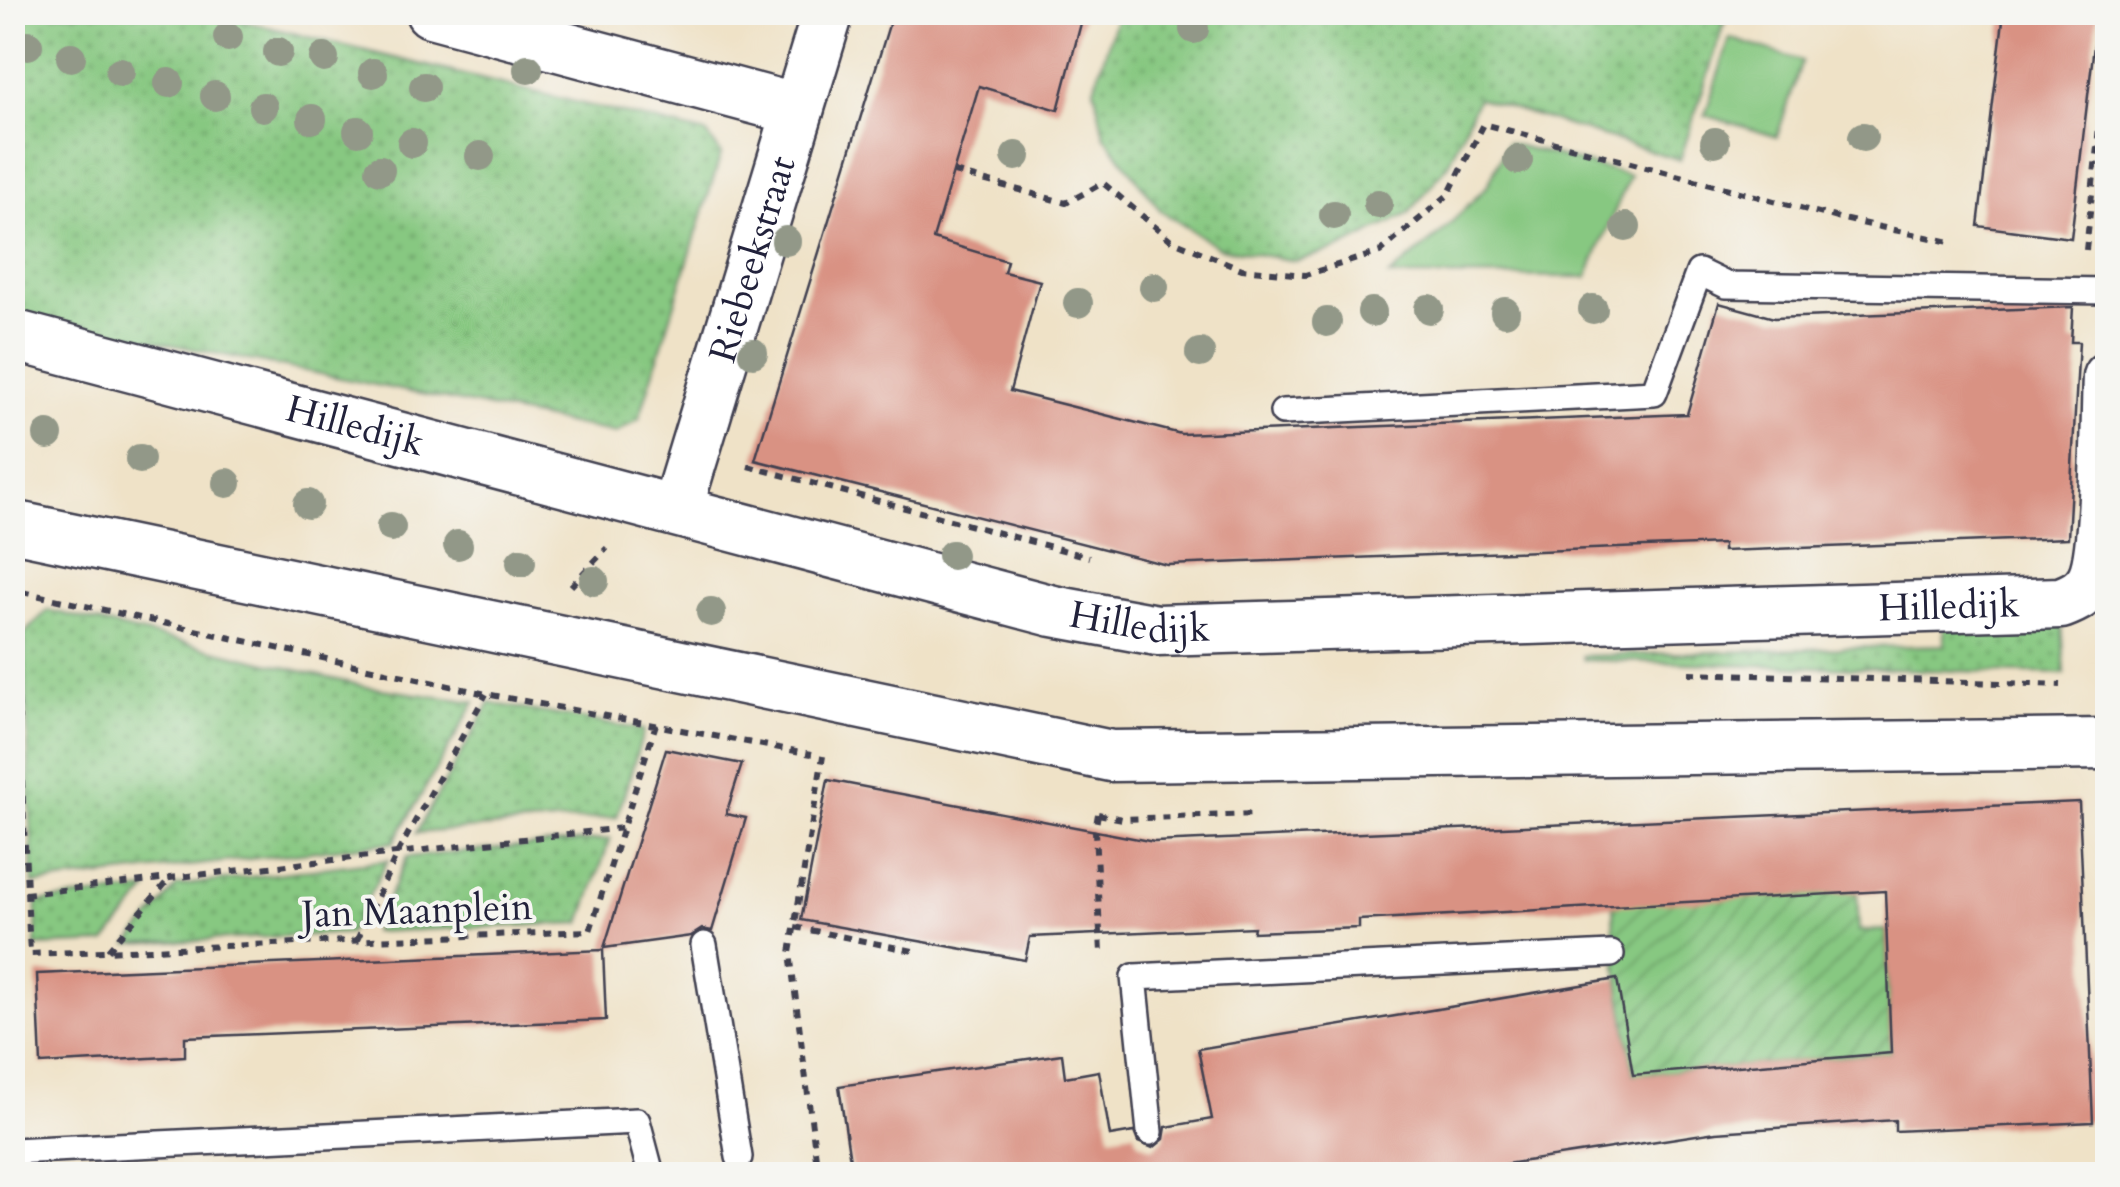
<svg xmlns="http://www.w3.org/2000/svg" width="2120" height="1187" font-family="Cardo,serif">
<defs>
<pattern id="grass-dots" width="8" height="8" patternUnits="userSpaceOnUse" patternTransform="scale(2.5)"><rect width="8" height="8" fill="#87c881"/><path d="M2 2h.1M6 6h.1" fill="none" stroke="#6ea26b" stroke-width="1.8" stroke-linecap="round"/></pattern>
<pattern id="garden-furrows" width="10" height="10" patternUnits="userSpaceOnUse" patternTransform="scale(2.5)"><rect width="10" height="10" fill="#87c881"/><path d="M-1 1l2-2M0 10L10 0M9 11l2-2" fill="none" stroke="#6ea26b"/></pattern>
</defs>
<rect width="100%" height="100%" fill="#f6f6f2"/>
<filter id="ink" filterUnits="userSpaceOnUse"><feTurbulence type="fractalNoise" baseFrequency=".01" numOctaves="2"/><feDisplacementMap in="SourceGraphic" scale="20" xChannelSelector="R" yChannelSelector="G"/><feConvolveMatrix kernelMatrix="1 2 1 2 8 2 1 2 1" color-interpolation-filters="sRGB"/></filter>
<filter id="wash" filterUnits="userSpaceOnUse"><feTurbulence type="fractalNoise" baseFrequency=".0048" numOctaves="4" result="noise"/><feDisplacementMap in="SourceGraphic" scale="40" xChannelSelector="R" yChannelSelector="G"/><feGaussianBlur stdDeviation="2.25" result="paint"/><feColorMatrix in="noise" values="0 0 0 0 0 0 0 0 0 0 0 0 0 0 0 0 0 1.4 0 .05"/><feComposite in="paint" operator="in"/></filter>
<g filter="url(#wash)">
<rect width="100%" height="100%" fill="#efe2c7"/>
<g fill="url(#grass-dots)" stroke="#54755e" stroke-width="2.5">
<polygon points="1690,12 1725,22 1680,160 1478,98 1447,166 1408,214 1341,248 1296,261 1220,248 1161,211 1104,135 1094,88 1118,13"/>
<polygon points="12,13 210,13 707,134 721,154 639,419 616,433 13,313"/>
<polygon points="48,610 367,687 475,702 394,842 33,884 24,634"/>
<polygon points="2062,623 2065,674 1583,660 1582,656 1944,645 1944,625"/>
<polygon points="490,703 644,730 617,817 416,833"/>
<polygon points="610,839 581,923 373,932 407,857"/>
<polygon points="388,860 349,933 129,944 177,886"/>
<polygon points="148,890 105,943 36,946 37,902"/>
</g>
<g fill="#87c881" stroke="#54755e" stroke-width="2.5">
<polygon points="1730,38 1802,61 1777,137 1705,115"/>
<polygon points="1507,143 1630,175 1587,277 1389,276 1440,234 1488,185"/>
</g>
<polygon fill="url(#garden-furrows)" stroke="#54755e" stroke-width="2.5" points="1857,892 1859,931 1886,930 1891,1053 1633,1075 1614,947 1613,904"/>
<g id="blocks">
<g fill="#d99283">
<polygon points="893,12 1084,12 1058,110 979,86 933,239 1007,261 1004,272 1040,281 1010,391 1181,434 1687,414 1719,303 1774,318 2073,307 2071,342 2079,342 2068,538 1723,551 1723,544 1167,565 755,460"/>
<polygon points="2004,12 2098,12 2071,238 1978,226"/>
<polygon points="666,749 742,764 726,814 746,818 712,931 702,929 691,936 604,948"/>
<polygon points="828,780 1154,842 2079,802 2093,1122 1895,1131 1895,1120 1716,1132 1441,1174 852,1174 839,1086 1062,1054 1065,1077 1099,1071 1110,1136 1134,1132 1138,1142 1153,1148 1164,1139 1166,1127 1212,1119 1198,1049 1617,979 1633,1075 1891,1053 1885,891 1359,920 1359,928 1253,932 1254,927 1030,937 1025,960 801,920"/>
<polygon points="603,950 606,1020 185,1037 185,1056 41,1064 37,974"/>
</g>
</g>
</g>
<g filter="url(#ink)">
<use href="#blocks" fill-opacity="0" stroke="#413f50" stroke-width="2.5"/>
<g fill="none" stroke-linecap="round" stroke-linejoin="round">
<defs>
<g id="lane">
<polyline points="1283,412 1654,393 1699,272 1726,285 2108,291"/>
<polyline points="704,945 739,1157"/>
<polyline points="1150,1132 1134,977 1611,954"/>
<polyline points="12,1151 637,1121 651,1174"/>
</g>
<g id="street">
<polyline points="431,12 798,110"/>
<path id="s1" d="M12,335L1053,611L1157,630L2061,603C2074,598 2085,593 2092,580C2107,553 2106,416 2108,377"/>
<path id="s2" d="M677,508L828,12"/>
<polyline points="12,526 1111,756 2108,744"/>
</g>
</defs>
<use href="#lane" stroke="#413f50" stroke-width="30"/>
<use href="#street" stroke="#413f50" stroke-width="55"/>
<g stroke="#413f50" stroke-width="6" stroke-dasharray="8 8" stroke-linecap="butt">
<polyline points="954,172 1066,203 1103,183 1171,240 1242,269 1305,275 1380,252 1448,195 1484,124 1838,218 1950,242"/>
<polyline points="2086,250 2108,43"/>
<polyline points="748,466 1089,557"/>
<polyline points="571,586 607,548"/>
<polyline points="1689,673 2061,685"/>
<polyline points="656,724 590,931 30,954 13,590 486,694 812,754"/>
<polyline points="1098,814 1122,819 1255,814"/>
<polyline points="1098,814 1095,831 1101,953"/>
<polyline points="25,894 623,828"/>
<polyline points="795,927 918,952"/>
<polyline points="357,940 398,852 486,694"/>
<polyline points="108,950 171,877"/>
<polyline points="818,1174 790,953 823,756"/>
</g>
<use href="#lane" stroke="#fff" stroke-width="25"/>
<use href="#street" stroke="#fff" stroke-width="50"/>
</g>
<g fill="#929888">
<circle cx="1194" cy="29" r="15"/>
<circle cx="228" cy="37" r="15"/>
<circle cx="28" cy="45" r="15"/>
<circle cx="278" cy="52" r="15"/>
<circle cx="71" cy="57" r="15"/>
<circle cx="324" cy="58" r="15"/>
<circle cx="528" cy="69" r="15"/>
<circle cx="120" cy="72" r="15"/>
<circle cx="373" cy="73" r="15"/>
<circle cx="169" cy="83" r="15"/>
<circle cx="424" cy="87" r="15"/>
<circle cx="215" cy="96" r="15"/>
<circle cx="263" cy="107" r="15"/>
<circle cx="312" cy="119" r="15"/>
<circle cx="358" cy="131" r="15"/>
<circle cx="1863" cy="137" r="15"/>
<circle cx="1715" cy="142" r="15"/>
<circle cx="412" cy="143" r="15"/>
<circle cx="480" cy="156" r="15"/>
<circle cx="1016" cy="156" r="15"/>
<circle cx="1518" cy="160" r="15"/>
<circle cx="380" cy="170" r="15"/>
<circle cx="1378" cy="204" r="15"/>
<circle cx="1334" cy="215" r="15"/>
<circle cx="1626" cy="227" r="15"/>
<circle cx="786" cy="241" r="15"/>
<circle cx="1154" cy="287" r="15"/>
<circle cx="1078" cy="303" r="15"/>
<circle cx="1429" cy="309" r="15"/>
<circle cx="1593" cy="309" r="15"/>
<circle cx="1372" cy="312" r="15"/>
<circle cx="1505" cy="312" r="15"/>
<circle cx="1327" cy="322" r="15"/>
<circle cx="753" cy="353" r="15"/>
<circle cx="1200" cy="353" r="15"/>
<circle cx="48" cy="435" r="15"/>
<circle cx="140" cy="459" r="15"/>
<circle cx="227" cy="483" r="15"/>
<circle cx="308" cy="504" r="15"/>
<circle cx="391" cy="527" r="15"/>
<circle cx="458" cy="545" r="15"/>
<circle cx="952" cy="555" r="15"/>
<circle cx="521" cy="562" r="15"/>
<circle cx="594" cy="581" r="15"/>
<circle cx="711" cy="612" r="15"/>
</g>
</g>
<g text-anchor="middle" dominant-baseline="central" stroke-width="8" stroke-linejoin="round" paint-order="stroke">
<g font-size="38" fill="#22223b" stroke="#f6f6f2">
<text stroke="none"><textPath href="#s2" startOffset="260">Riebeekstraat</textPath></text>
<text stroke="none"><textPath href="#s1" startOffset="355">Hilledijk</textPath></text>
<text stroke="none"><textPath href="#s1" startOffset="1975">Hilledijk</textPath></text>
<text stroke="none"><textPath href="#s1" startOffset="1165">Hilledijk</textPath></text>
<text transform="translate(417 911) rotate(-2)">Jan Maanplein</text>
</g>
</g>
<rect width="2120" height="1187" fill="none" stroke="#f6f6f2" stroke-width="50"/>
</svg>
